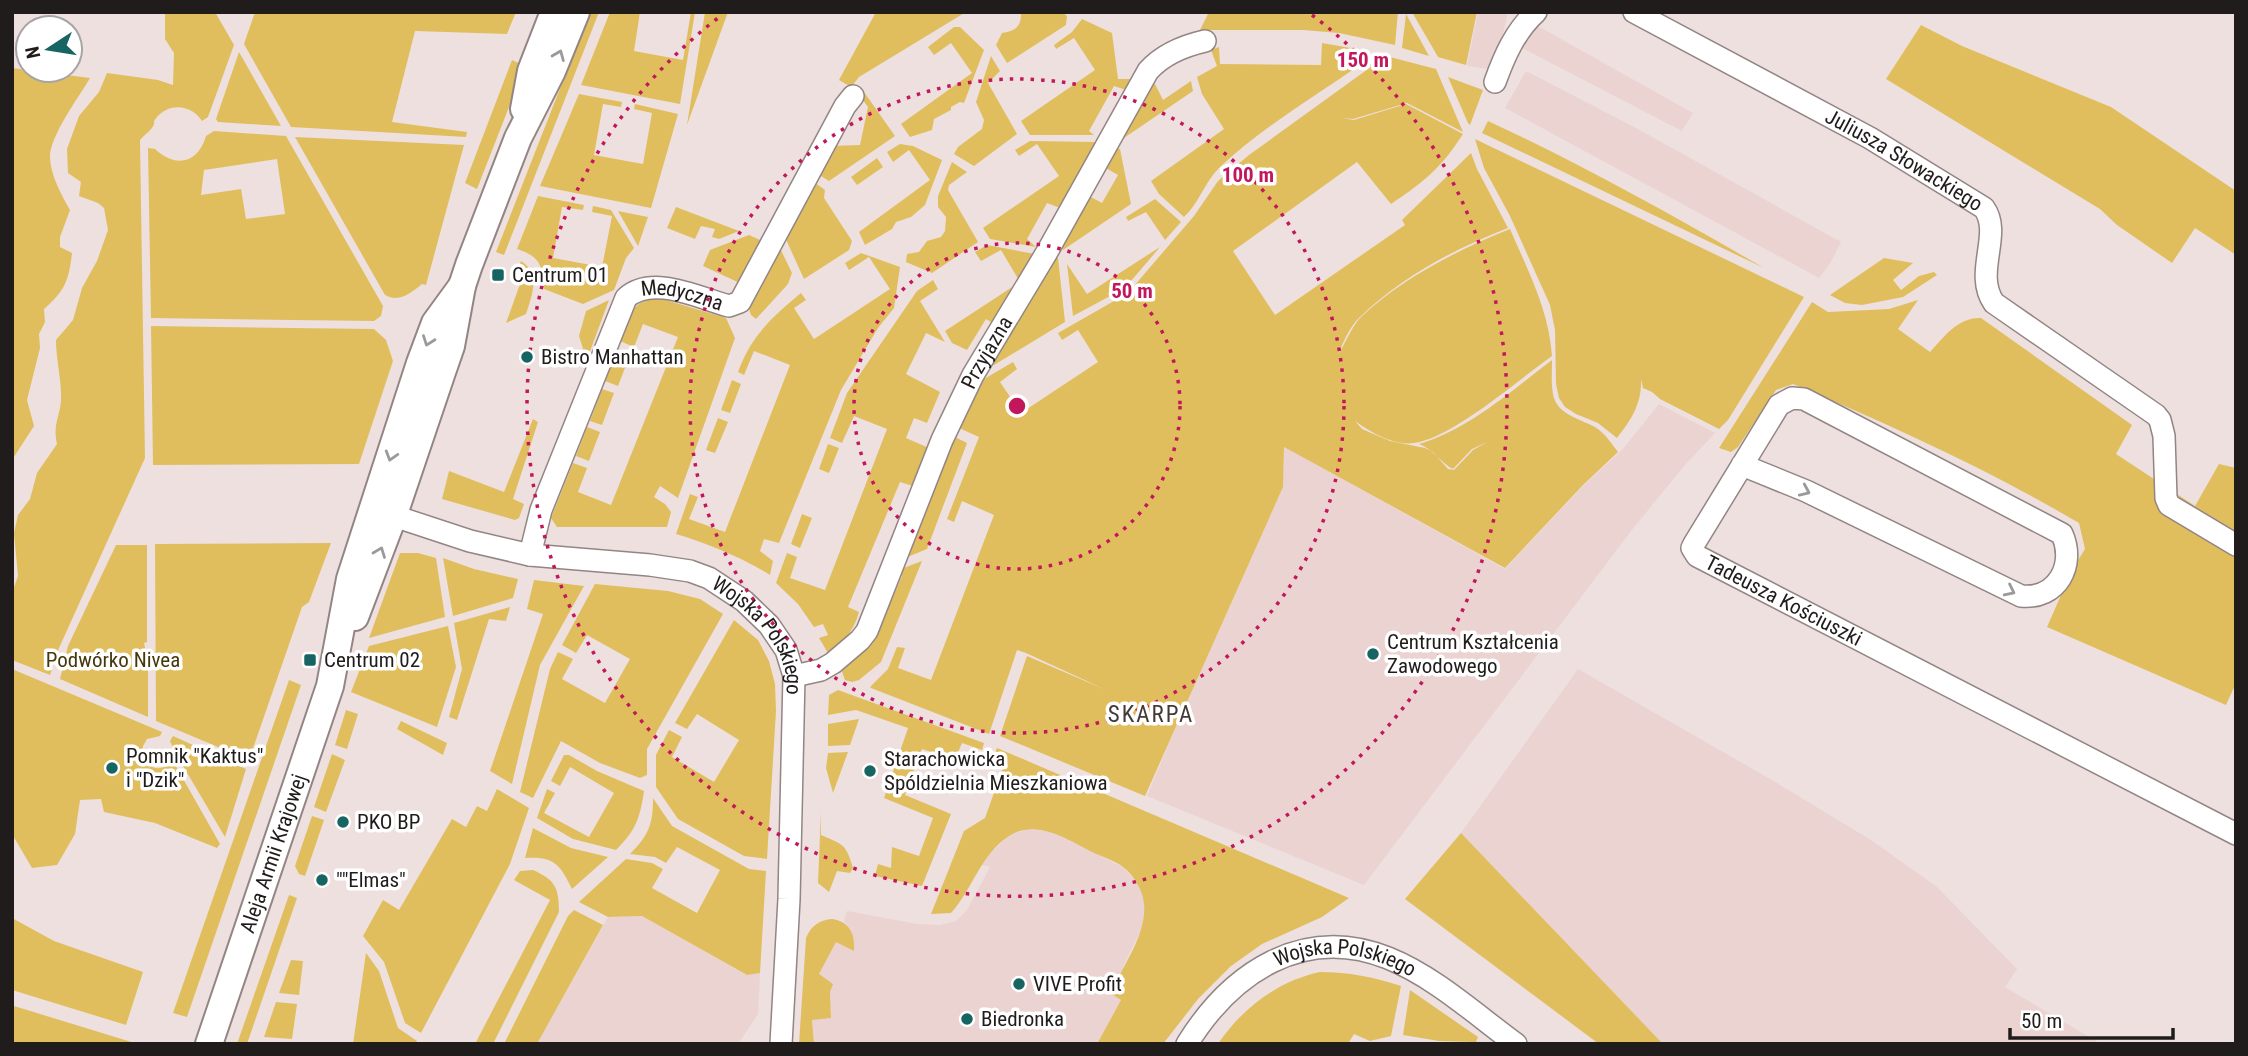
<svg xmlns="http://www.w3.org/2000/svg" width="2248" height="1056" font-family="'Roboto Condensed',sans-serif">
<rect width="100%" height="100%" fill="#eee0df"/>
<g fill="#ead3d1">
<polygon points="1478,12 1508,12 1495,70 1467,66"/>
<polygon points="1534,24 1693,113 1682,131 1520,47"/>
<polygon points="1526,71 1636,128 1841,242 1831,262 1819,278 1505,108"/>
<polygon points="1659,404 1715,433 1684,466 1631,531 1364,885 1147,796 1178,722 1283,487 1284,447 1505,569 1583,486 1623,449"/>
<polygon points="1578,669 1772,780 1871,840 1937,887 2017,969 2005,987 2101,1044 1663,1044 1461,833"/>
<polygon points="1028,829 1053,832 1124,868 1137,882 1144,900 1144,924 1110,993 1121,1000 1097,1044 814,1044 812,1020 831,1017 830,992 819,974 836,941 854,951 851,929 844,921 847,911 917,924 940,925 956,921 967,910 990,867 982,865 990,853 1010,835"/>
<polygon points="642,916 746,975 760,973 758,1014 738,1044 537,1044 608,917"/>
</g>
<g fill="#e0be5e" fill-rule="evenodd">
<path d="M165,12H215L234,45L208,117L202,121C192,105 170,102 157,117C150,126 158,118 152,128C149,132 143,136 140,140L145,458L59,648L50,675L12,660V593L18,576L14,533L18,515L30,499L37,473L57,444C52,422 62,414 61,395C61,377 56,359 56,340L73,320L82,288L97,261L108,230L104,208L98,203L79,196L81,182L68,173L67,149L79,116L99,92L107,73L158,80L173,85L174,53L165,39Z"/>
<polygon points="255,12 516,12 507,34 415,31 392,122 467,132 466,137 291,127 244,44"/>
<polygon points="590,12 599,12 504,255 496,252"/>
<polygon points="610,12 640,12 634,51 683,60 691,12 695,12 680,104 581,85"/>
<polygon points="705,12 728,12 687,125"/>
<polygon points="876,12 966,12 859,77 851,87 839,80"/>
<path d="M1031,12H1062L1067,16L1066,25L1007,63L996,45L1002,33C1015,31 1021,27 1021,14Z"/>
<polygon points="1209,12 1398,12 1395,45 1339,33 1303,30 1200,30"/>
<polygon points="1412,12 1477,12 1466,65 1438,57"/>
<polygon points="1406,14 1429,56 1402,48"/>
<polygon points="1082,19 1112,33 1118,79 1132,79 1126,90 1114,86 1089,131 1094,135 1030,135 1021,121 1095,70 1074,38 1056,49 1054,45 1072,32"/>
<polygon points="1921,25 1962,46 2111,107 2236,191 2236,255 2195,228 2172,263 2117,225 2100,209 1886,79"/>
<polygon points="954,27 960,27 984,50 964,103 960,102 951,107 951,110 934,119 932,130 910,137 901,124 972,73 951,43 934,55 928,47"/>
<path d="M1322,43L1362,50L1364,62C1316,96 1262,127 1219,168C1205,182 1199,203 1184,217L1159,194L1151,181L1224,129L1202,94L1197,77L1217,66L1211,50L1219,47L1220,64L1321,65Z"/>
<polygon points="239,52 281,126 218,122 216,119"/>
<polygon points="991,56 1000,71 988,83 1017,134 974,166 954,154 958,147 982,129 984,120 976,102"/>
<path d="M1386,56L1436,69L1463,132L1407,103L1353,119L1341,118L1354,120L1406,104L1463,134C1442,167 1423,183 1391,204L1357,162L1233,251L1275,315L1405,225L1402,220L1471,153L1477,169L1508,228C1456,248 1401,277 1360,317C1350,326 1344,341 1338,354C1346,343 1351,327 1361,317C1401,279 1459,249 1510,229C1528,271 1549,310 1552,356C1519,379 1453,438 1414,443C1393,446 1369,431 1355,421L1362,429L1390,441L1425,448L1433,452L1448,469L1454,470L1473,450L1487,442L1472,449L1453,469C1441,463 1433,449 1419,444C1469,429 1511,391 1552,360C1552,371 1551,383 1553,394C1556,414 1580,419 1595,427C1605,433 1611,443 1618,452L1583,485L1505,568L1284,447L1283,487L1145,796L1000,736L1027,656L1106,690L1026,653L1017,650L989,734L871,688L870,687L888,669L897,647L905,648L898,668L931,680L994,515L962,501L954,522L947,519L979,437L959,428L979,382L1013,362L1017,369L1000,382L1021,413L1098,362L1078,330L1062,340L1058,333L1128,293L1194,216L1218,181L1249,155Z"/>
<polygon points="512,60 525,66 477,189 465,183"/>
<path d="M12,68L90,78C79,97 49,137 50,158C51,176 61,194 70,210L60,237V247L72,253C69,280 65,291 44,309L45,322L39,334L40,348L27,400L34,426L12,460Z"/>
<polygon points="1448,77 1483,90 1470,125 1468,123"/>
<polygon points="1191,81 1193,91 1121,140 1152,85 1155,84 1163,100"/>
<polygon points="864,92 895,136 829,181 816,173 830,146 860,145 868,107 860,96"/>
<polygon points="579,94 622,102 621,107 603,104 594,155 643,164 652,113 634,109 635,104 678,114 651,208 540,186"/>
<path d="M1488,121C1583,165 1674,216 1764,268L1482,133Z"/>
<path d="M214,131L286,136L379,299L383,306L381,316L374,321L151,318L148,148L155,149C175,168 198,164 206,136ZM277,159L285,214L246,219L241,189L201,195L204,170Z"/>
<path d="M295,137L464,145L426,285L422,284C411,293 399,303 385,295Z"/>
<path d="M1475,139L1804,297L1728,420L1719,429L1660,399L1652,392L1643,388L1641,379C1642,403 1632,419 1617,438L1598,423L1576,414L1565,407L1559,398L1556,384L1555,330L1550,305L1510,216L1484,168Z"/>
<polygon points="1030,141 1096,142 1060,208 1047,203 1027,239 1036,247 990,239 983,228 1059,176 1037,144 1019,156 1015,150"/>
<polygon points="900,144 913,146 942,160 925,205 911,217 896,222 892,229 865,245 859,232 930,180 909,150 893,162 887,152"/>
<polygon points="1113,148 1120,149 1131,204 1063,250 1061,244 1089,196 1102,203 1118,175 1104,167"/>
<polygon points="877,158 883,167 857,185 851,177"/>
<polygon points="952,162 967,172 949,185 948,190 978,242 932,273 906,262 907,254 919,252 927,241 941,237 945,231 946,217 938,207 938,196"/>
<polygon points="814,182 825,190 824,198 852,241 849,250 804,279 784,235"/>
<path d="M538,196L584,205L583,210L562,207L553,258L602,267L612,216L592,212L593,206L611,210L634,248L626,258L614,290L583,304L544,289C542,265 541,257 517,249Z"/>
<polygon points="1155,199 1181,222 1165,240 1146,212 1128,221 1126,217"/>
<polygon points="676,207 739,231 719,239 712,237 715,229 701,226 695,239 667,228"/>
<polygon points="618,211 648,217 638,246"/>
<polygon points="749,235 767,243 744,285 703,266 710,250"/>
<polygon points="778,244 792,273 788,284 756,319 751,315 747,302"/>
<polygon points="987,245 1040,255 1000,328 986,319 967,350 952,343 945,331 1020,282 1001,250 981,261 975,252"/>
<polygon points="1160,247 1125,288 1073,316 1067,264 1087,294"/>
<path d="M861,253L900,267L894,308L878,328L841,390L779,543L764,539L760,551L773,561L770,575C741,557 709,544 676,534L690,494L698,497L689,519L725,532L790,365L754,351L744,375L738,372C751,336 772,317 801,293L806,300L794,308L814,339L890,289L869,257L849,270L845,263Z"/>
<polygon points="1050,256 1058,258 1065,322 994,365 990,362"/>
<polygon points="1884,258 1913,263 1893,280 1901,290 1919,276 1934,272 1937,275 1903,297 1862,305 1845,303 1830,295"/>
<path d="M521,261C541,274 532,295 526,314L506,323L520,284L514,281Z"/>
<path d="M933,280L938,289L920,301L945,342L926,333L906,374L940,392L927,423L914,418L906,438L929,448L913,486L900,482L848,607L859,612C854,631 843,643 828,653L819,638L828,635L823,624L814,627L798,604L776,583L787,553L797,557L790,578L825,590L887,429L854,416L842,443L830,438L847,393L917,291Z"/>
<path d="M656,297L726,318L735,338L678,498L660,486L654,497L665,504L671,512L667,527H557L551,518L573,463L587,468L578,492L611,505L678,337L643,324L634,347L620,341C629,315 628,305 656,297Z"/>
<polygon points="609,300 589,354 584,352 579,336 586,311"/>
<path d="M1918,300L1898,329L1930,352C1944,337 1958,317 1981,318L2132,425L2116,454L2195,506L2219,464L2236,468V683L2226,705L2047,627L2072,570L2085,549L2079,523C1987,469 1891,425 1793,384L1776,390L1738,447L1731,452L1719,448L1812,302L1828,312L1889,309Z"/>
<polygon points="151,326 374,329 386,340 393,361 359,464 153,465"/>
<polygon points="617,350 630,355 618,386 605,381"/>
<polygon points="732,380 741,384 730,413 721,410"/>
<polygon points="602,389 614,393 602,425 590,421"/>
<polygon points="718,418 728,422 715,453 706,450"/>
<polygon points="533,419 538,422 513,499 524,504 519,518 515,520 442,499 449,471 504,492"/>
<polygon points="587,427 600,432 589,461 576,456"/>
<polygon points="955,437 967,443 927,549 905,558"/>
<polygon points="828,444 839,448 829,473 819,469"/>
<polygon points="802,514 812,518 800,548 791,544"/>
<polygon points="331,543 309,602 302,607 249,760 156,721 155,544"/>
<polygon points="116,545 147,545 147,642 144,643 148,660 148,717 60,679 68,646"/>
<polygon points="400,553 418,553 436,558 445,617 369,638"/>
<polygon points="443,558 474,569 518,579 513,598 453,616"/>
<polygon points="922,561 881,662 859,680 852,682 845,680 841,669 876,635 902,576 901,569"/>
<polygon points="534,580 584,586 540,665 512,784 490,771 543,614 527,609"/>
<polygon points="595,584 668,591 700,599 723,614 647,749 647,775 640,778 600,763 561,741 533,798 520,792 550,669 558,652 573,659 562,679 605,703 630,659 587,635 576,653 562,645"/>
<polygon points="510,607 506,621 489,619 457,720 449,717 462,669 454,623"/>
<polygon points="734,620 758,640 769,661 775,684 776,711 767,859 744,856 678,819 656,787 656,755 669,730 682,737 672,757 714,782 739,740 697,714 687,729 675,723"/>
<polygon points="448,626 456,667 437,727 351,692 369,646"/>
<path d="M12,669L162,732L160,736L147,739L143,746V759C153,771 162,771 173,761L220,844L217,848L155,823L104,812L101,799L80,800L75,834L57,865L32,868L12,834Z"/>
<polygon points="289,680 301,685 187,1017 173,1013"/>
<polygon points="838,690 984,743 982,750 962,743 955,760 922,749 905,795 951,814 922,886 875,876 878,864 891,868 892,847 919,856 933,818 884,798 908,728 856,710 828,715 829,695"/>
<polygon points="346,710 358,714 347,749 335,745"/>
<polygon points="859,719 850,745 828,746 828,724"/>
<polygon points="401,721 447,743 443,755 397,729"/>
<polygon points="173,736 246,769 225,837 176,754 170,741"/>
<path d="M997,748L1349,898L1322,917L1262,944L1231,966L1198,999L1163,1044H1097L1121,1000L1110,993C1123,966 1147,934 1144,904C1143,891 1134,875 1123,867C1115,861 1103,857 1094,853C1068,840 1037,818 1009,836C980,855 973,889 951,913L931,914L964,831L985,818L1004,765L993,757Z"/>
<polygon points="848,752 833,793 826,768 828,753"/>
<polygon points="332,754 345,760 326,812 314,807"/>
<path d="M564,755H569L597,771L644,791C640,818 636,830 616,850L573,839L537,818L547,789L555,793L544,813L589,837L614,793L570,767L560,786L551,781Z"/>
<polygon points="497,789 529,808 510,864 421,1033 405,1023 384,962 363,936 383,900 399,910 452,819 466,827 477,806 487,811"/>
<path d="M653,798L672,826L749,869L766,871L760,973L747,975L642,916L608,917L579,902L626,859L652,863L663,869L652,888L697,913L720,870L677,847L666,863L655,857L630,854C649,835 653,824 653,798Z"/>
<path d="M821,812V835C844,845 846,844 853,868L850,873L837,871L829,892L818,883Z"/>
<polygon points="312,816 324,820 305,876 299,874 295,866"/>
<path d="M533,828L571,848L608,857L572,889C560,864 554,856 525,858Z"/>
<polygon points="1461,833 1663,1044 1599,1044 1405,899"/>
<path d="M533,870C555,880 559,887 559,912L493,1044H475L550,900L514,880L520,871Z"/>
<polygon points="289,895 297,898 247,1044 237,1044"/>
<polygon points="574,910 603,925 537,1044 504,1044 568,916"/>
<polygon points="12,918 54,941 143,972 126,1025 12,990"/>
<path d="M832,919C850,922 855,933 854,951L836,942L819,974L833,984L830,992L831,1018L812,1020L814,1044H799L806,938C811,926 819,920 832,919Z"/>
<polygon points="366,953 379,971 398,1028 417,1041 415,1044 353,1044"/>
<polygon points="291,960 303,961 299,995 279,993"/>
<path d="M1320,972C1349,972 1373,977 1401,986L1391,1036L1370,1041L1354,1034L1348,1044H1218C1242,1008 1278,981 1320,972Z"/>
<polygon points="1410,990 1478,1037 1476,1042 1439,1041 1403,1035"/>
<polygon points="276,1002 297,1004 292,1039 264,1037"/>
<polygon points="12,1006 14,1006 138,1044 12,1044"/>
</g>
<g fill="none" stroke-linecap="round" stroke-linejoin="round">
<defs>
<g id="minor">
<path id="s1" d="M1634,12L1870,138L1984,208C2003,234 1973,273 1994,303L2156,415L2160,420L2164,436L2166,498L2169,505L2236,545"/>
<path d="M1495,82C1504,57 1515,31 1536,12"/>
<path id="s2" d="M1742,465L1806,491L2021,596C2057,600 2076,565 2062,534L1804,399L1792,398L1779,405L1694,544L1692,548L1697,556L2236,834"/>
<path id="s3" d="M379,511L470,541L530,555L650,565L690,571L709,578L744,601L769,625L786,650L794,676L789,899L781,1044"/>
<path id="s4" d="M530,555L541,510L626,298C652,274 699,298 729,306L740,302L845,106L853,96"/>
<path id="s5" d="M794,676L821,670L833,663L860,640L867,631L942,440L973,375L1047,252L1148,71C1163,54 1183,46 1205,41"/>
<path id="s6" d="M1187,1044C1231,973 1303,924 1388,958C1435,977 1475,1014 1516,1044"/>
</g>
<g id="tertiary">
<polyline points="524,109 531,71 554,12"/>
<polyline points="355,617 393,517 442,372 451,346 462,286 469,265 518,138 552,71 576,12"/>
<path id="s7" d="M209,1044L330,686L350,579L420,363L435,323L462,286"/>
</g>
</defs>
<use href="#minor" stroke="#928584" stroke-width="24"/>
<use href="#tertiary" stroke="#928584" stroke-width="30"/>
<use href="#minor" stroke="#fff" stroke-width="21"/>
<use href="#tertiary" stroke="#fff" stroke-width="26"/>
</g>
<defs><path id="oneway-chevron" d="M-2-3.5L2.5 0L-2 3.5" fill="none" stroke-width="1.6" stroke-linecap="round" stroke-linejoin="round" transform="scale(1.75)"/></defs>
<g stroke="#9b9999">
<use href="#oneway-chevron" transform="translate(559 55) rotate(-68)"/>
<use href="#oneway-chevron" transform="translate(428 341) rotate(110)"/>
<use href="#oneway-chevron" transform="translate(391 456) rotate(107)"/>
<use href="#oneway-chevron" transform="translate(1805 491) rotate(24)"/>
<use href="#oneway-chevron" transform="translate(380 552) rotate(-69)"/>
<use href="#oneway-chevron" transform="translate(2010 591) rotate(26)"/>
</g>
<g fill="none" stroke="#c2185b" stroke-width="3.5" stroke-dasharray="3.5 7">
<circle cx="1017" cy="406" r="163"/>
<circle cx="1017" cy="406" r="327"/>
<path d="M1312 15A490 490 0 1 1 722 15"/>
</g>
<g fill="#166562" stroke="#fff" stroke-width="2.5">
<rect x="491" y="268" width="14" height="14" rx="3.5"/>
<circle cx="527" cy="357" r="7"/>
<circle cx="1373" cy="654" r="7"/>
<rect x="303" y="653" width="14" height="14" rx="3.5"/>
<circle cx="112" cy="768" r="7"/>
<circle cx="870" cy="771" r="7"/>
<circle cx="343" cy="822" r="7"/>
<circle cx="322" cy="880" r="7"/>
<circle cx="1019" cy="984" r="7"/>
<circle cx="967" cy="1019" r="7"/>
</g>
<g text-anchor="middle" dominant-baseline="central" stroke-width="7" stroke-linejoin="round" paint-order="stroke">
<g font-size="21" fill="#211c1c" stroke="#fff">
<text stroke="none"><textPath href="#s1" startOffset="308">Juliusza Słowackiego</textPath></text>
<text stroke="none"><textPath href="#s4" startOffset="334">Medyczna</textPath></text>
<text stroke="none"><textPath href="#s5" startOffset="392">Przyjazna</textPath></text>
<text stroke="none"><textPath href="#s2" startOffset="992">Tadeusza Kościuszki</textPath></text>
<text stroke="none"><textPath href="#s3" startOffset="418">Wojska Polskiego</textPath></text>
<text stroke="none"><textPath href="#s7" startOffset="201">Aleja Armii Krajowej</textPath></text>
<text stroke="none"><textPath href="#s6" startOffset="196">Wojska Polskiego</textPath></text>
</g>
<g font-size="21" fill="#211c1c" stroke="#fff" text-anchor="start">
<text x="512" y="275">Centrum 01</text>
<text x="541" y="357">Bistro Manhattan</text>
<text x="1387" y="642">Centrum Kształcenia<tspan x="1387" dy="24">Zawodowego</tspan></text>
<text x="324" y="660">Centrum 02</text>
<text x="126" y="756">Pomnik "Kaktus"<tspan x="126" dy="24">i "Dzik"</tspan></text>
<text x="884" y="759">Starachowicka<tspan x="884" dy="24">Spóldzielnia Mieszkaniowa</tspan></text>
<text x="357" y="822">PKO BP</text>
<text x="336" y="880">""Elmas"</text>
<text x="1033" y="984">VIVE Profit</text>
<text x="981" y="1019">Biedronka</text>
</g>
<g font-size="21" fill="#45380c" stroke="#fff">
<text x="113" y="660">Podwórko Nivea</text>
</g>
<g font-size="23" letter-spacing="2" fill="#443939" stroke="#fff">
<text x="1151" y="714">SKARPA</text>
</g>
</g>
<circle cx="1017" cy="406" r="10" fill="#c2185b" stroke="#fff" stroke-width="3.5"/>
<g font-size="21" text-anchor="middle" font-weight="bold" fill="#c2185b" stroke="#fff" stroke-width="7" stroke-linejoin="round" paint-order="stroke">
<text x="1363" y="67">150 m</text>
<text x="1248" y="182">100 m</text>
<text x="1132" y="298">50 m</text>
</g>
<rect width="2248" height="1056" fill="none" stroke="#211c1c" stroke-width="28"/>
<g transform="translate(49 49) rotate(258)"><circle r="33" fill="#ffffff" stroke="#a6a4a4" stroke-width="2"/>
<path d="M0-5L12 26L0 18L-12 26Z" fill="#166562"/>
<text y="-10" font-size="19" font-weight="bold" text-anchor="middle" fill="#211c1c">N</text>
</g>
<path d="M2010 1028v10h163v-10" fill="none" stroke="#211c1c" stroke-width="3.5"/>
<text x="2021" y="1028" font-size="21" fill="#211c1c" stroke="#ffffff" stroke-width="5" paint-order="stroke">50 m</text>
</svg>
